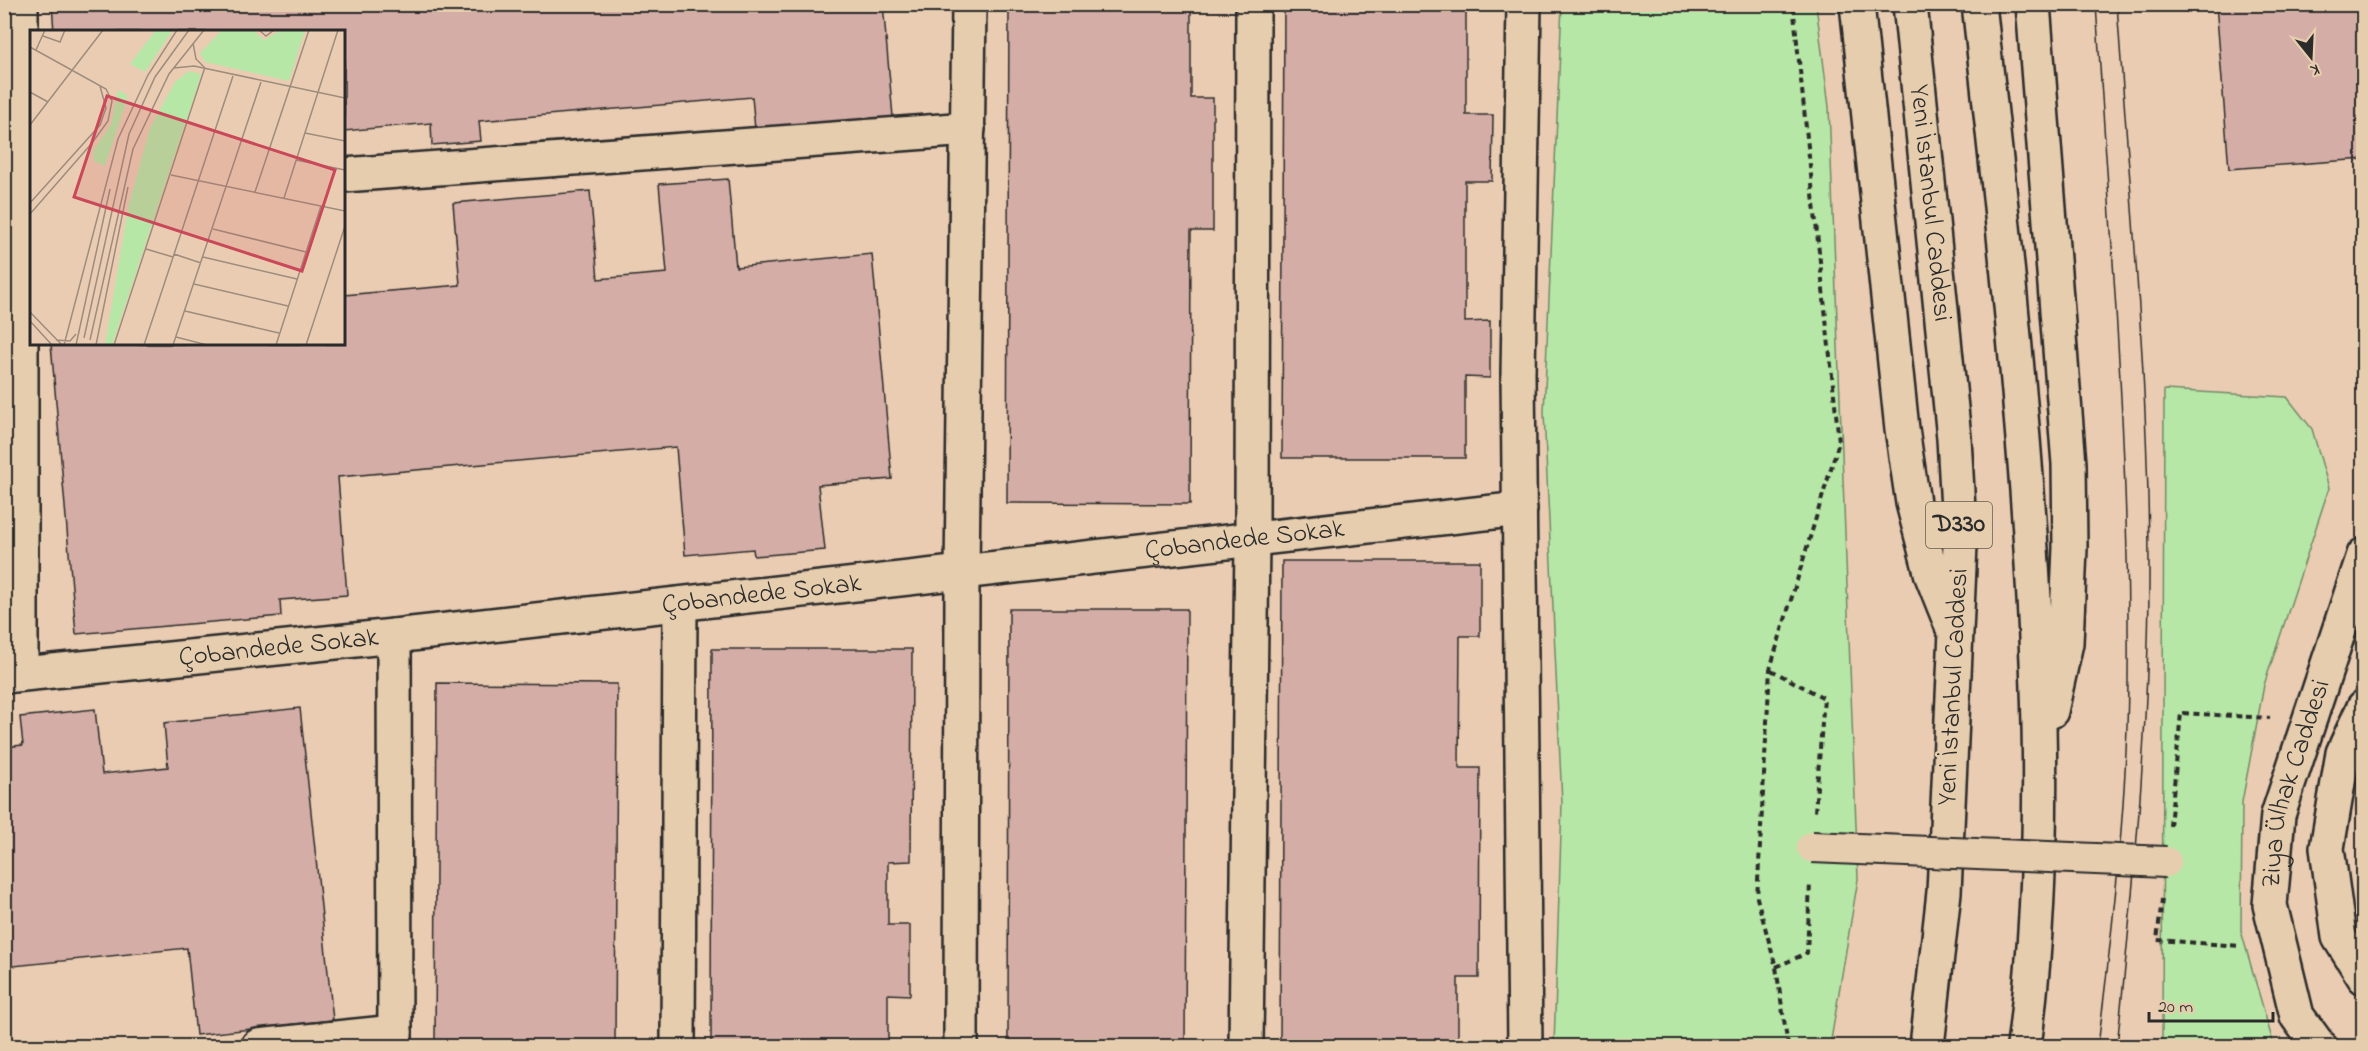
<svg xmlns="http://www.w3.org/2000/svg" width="2368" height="1051" font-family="'Indie Flower',sans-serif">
<rect width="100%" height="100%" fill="#eaccb2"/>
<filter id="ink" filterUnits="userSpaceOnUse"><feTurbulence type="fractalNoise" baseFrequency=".0167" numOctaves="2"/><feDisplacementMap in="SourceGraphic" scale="12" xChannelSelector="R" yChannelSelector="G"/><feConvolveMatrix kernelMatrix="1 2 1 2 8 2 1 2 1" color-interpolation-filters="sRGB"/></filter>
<g filter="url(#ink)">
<g fill="#b7e7a6" stroke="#718968" stroke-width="1.5">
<polygon points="1562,5 1816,5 1829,107 1858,879 1830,1046 1554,1046 1562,803 1544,412"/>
<polygon points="2164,390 2287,397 2312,429 2329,488 2264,685 2242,802 2241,931 2274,1046 2163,1046 2162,1043"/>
</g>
<g fill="#d4ada6" stroke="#2b2b2b" stroke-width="1.5">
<polygon points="52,4 883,4 893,117 755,129 752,97 479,121 481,141 432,145 431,123 344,131 344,32 54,32"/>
<polygon points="1009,4 1191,4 1191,98 1213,98 1213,231 1191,231 1190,504 1007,503"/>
<polygon points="1284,4 1466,4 1466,115 1493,115 1492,181 1465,181 1465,322 1490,321 1490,378 1465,377 1465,458 1282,458"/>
<polygon points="2216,4 2364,4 2364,159 2229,169"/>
<polygon points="728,179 736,267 872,254 892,479 818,485 825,550 754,556 753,549 685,555 676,447 338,477 347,595 280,600 281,616 76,634 51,344 344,344 344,295 460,285 453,203 590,191 598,279 667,273 659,184"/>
<polygon points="1282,561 1480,561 1480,636 1460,636 1459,768 1480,768 1479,978 1458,978 1458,1046 1280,1046"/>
<polygon points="1009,609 1187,609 1185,1046 1008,1046"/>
<polygon points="712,649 912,649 911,861 888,862 888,925 910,925 910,995 888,994 888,1046 711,1046"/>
<polygon points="437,683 617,684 615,1046 435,1046"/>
<polygon points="300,708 333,1020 196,1035 187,948 4,967 4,747 23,745 20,717 95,709 102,774 168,767 164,723"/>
</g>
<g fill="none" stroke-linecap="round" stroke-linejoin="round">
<defs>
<g id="minor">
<polyline points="1524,4 1518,374 1525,1046"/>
<polyline points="344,175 968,129"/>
<polyline points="394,636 395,1046"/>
<polyline points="21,674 21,4"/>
<path id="s1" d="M4,676L394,636L1520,509"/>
<polyline points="258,1046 395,1032"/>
<polyline points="678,1046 680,604"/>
<polyline points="961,1046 962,572 969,4"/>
<polyline points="1246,1046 1252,540 1253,4"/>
</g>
<g id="tertiary">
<polyline points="2364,707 2343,753 2327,848 2339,937 2364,977"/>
<path id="s2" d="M2319,1046L2297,1016L2270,905L2278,815L2364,555"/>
</g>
<g id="trunk">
<polyline points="1857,4 1902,429 1913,503 1932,576 1952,626"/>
<path id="s3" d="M1910,4L1954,438L1960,545L1944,892L1927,1046"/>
<path d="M1979,4C1996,158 2013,311 2025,464C2040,658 2049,853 2024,1046"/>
<polyline points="2033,4 2069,464 2070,548 2066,643 2051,711"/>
</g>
</defs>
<use href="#minor" stroke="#2b2b2b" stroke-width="38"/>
<use href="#tertiary" stroke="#2b2b2b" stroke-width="38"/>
<use href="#trunk" stroke="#2b2b2b" stroke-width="38"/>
<g stroke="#2b2b2b" stroke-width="4" stroke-dasharray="6 4.5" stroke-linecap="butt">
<polyline points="1771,670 1824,698 1815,812"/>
<polyline points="2170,826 2181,713 2270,718"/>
<polyline points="2162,899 2157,940 2241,946"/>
<polyline points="1776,967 1807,953 1810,883"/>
<polyline points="1788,1046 1776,967 1757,898 1770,669 1839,442 1793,4"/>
</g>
<use href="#minor" stroke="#e6cdae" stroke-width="33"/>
<use href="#tertiary" stroke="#e6cdae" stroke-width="33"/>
<use href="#trunk" stroke="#e6cdae" stroke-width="33"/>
<g stroke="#2b2b2b" stroke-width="1.5">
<path d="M2096,4C2110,230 2130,455 2128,681C2127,802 2113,926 2098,1046"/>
<path d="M2117,1046C2133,893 2148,740 2149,586C2150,392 2130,198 2117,4"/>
</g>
<defs>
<polyline id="pedestrian-bridge" points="1812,847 2166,862"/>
</defs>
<use href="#pedestrian-bridge" stroke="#2b2b2b" stroke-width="34" stroke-linecap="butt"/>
<use href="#pedestrian-bridge" stroke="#e6cdae" stroke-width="30"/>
</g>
</g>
<g text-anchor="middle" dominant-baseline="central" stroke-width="4.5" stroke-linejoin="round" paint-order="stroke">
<rect fill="#e6cdae" stroke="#635c52" stroke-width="1.5" x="1926" y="502" width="66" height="46" rx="4.5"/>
<g font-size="26" font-weight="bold" fill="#2b2b2b">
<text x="1959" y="525">D330</text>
</g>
<g font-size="27" fill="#2b2b2b" stroke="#e6cdae">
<text stroke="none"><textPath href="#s3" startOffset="200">Yeni İstanbul Caddesi</textPath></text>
<text stroke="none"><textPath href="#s1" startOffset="1248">Çobandede Sokak</textPath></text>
<text stroke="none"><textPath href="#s1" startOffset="762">Çobandede Sokak</textPath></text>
<text stroke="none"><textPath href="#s1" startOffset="276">Çobandede Sokak</textPath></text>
<text transform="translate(1954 687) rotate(-87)">Yeni İstanbul Caddesi</text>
<text stroke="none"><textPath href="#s2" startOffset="276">Ziya Ülhak Caddesi</textPath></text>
</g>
</g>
<g transform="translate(30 30)">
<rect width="315" height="315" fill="#eaccb2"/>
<path d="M126,0H143L115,42L100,34ZM192,0H223L234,10L251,0H275L259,51L175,32L170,23ZM159,41L171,44L164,67L85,306L82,315H75L99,174L120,98L145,52ZM88,60L97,65L96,73L75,136L64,131L63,121L81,94Z" fill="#b7e7a6"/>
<path fill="none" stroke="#9e8c7c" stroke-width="1.5" d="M229,0L236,6L244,0M13,6L30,12L35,0M163,13L166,29L174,37M0,17L76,59L82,71L78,91L62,113L0,184M6,20L15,0M144,38L164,36L315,68M0,62L18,72M0,95L73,0M275,103L315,111M266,130L315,140M141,145L315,181M225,162L279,0M254,168L308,0M0,173L70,95L76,78L70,56M183,199L276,222M116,219L143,227M144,224L171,233M173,227L267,249M164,254L258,276M155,281L249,303M0,282L32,315M0,291L22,315M146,307L177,315M54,308L99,104L125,47L159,0M26,310L40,311L46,304M60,310L103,119L139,44L174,0M34,315L88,109L118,45L147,0M46,315L80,159M66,315L98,157M84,315L175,37M114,315L203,46M143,315L231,52M246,315L291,176M276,315L315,196"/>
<path fill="#c94859" fill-opacity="0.15" stroke="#c94859" stroke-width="3" d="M77,66L305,140L272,241L44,167Z"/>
<rect width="315" height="315" fill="none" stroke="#2b2b2b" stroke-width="3"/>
</g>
<rect width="2368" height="1051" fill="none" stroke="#e6cdae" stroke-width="24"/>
<rect x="12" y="12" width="2344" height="1027" fill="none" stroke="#2b2b2b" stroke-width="2" filter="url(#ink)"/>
<g transform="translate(2311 57) rotate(162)" stroke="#e6cdae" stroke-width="4.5" paint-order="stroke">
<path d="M0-4.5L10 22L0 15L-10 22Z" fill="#2b2b2b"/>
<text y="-9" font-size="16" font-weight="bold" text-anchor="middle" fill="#2b2b2b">K</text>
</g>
<path d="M2149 1012v9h124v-9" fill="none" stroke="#2b2b2b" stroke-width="3"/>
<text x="2158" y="1012" font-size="18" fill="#2b2b2b" stroke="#e6cdae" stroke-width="4.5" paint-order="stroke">20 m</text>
</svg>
